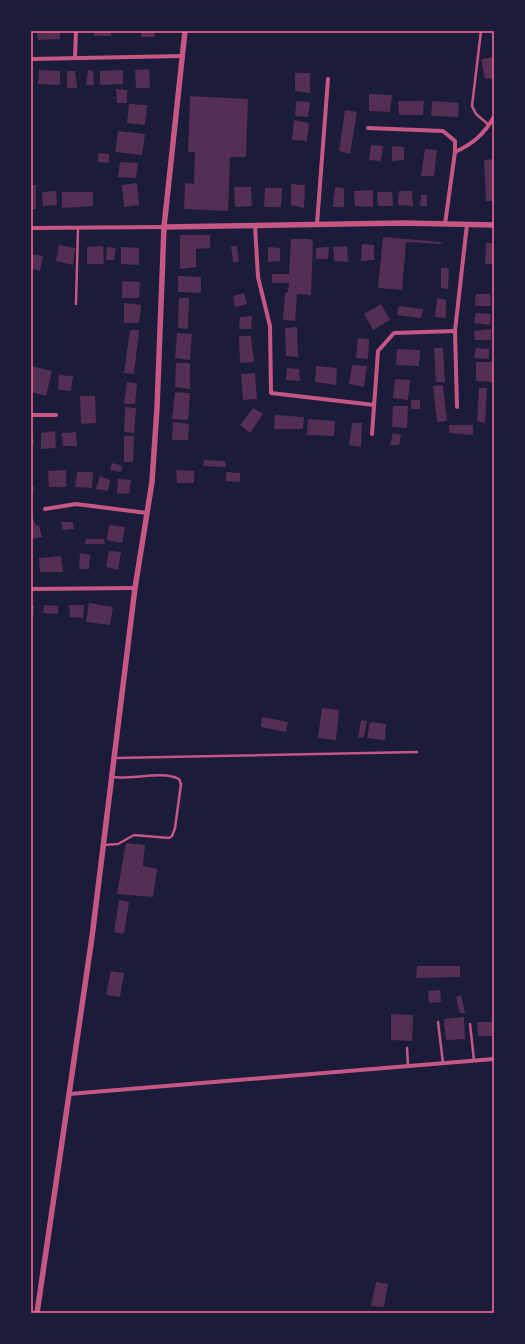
<svg xmlns="http://www.w3.org/2000/svg" width="525" height="1344" font-family="Jost,sans-serif">
<rect width="100%" height="100%" fill="#1b1b3a"/>
<g fill="#542f53">
<polygon points="37,31 60,31 60,39 38,40"/>
<rect x="94" y="31" width="17" height="5"/>
<polygon points="141,31 154,31 155,37 141,37"/>
<polygon points="494,57 494,78 485,79 481,59"/>
<polygon points="149,69 150,88 136,88 135,70"/>
<polygon points="39,70 60,71 60,85 38,84"/>
<polygon points="88,70 93,71 94,85 86,85"/>
<polygon points="123,70 123,84 100,85 100,71"/>
<polygon points="67,71 75,71 77,88 67,88"/>
<polygon points="295,73 310,73 310,93 295,91"/>
<polygon points="116,89 127,90 127,103 117,103"/>
<polygon points="369,94 392,95 390,112 369,111"/>
<polygon points="190,96 248,99 246,157 230,157 228,211 184,209 185,183 194,184 195,152 188,152"/>
<polygon points="296,101 310,102 308,117 295,116"/>
<polygon points="398,101 424,101 423,115 399,115"/>
<polygon points="432,101 459,103 458,117 431,116"/>
<polygon points="129,104 147,105 145,125 127,123"/>
<polygon points="345,110 357,112 350,154 339,151"/>
<polygon points="294,120 309,123 307,141 292,140"/>
<polygon points="118,131 145,134 142,155 115,152"/>
<polygon points="371,145 383,146 381,161 369,160"/>
<polygon points="392,146 404,147 404,160 392,161"/>
<polygon points="425,149 437,150 434,176 421,176"/>
<polygon points="98,153 109,154 109,163 98,162"/>
<polygon points="494,159 494,201 486,201 484,160"/>
<polygon points="120,162 138,163 136,178 118,177"/>
<polygon points="137,183 139,205 124,207 122,185"/>
<polygon points="291,184 305,185 304,208 291,205"/>
<rect x="31" y="185" width="5" height="24"/>
<polygon points="234,187 251,187 252,206 235,207"/>
<polygon points="335,187 344,188 344,207 333,207"/>
<polygon points="265,188 282,188 281,207 264,207"/>
<polygon points="373,190 373,207 355,206 354,191"/>
<polygon points="56,191 57,205 43,206 42,192"/>
<polygon points="399,191 412,191 413,206 398,205"/>
<polygon points="62,192 93,192 93,206 62,208"/>
<polygon points="377,192 392,192 393,206 378,206"/>
<polygon points="421,195 427,195 427,206 420,206"/>
<polygon points="180,235 210,235 210,248 196,249 196,267 180,269"/>
<polygon points="383,237 441,242 441,244 406,242 402,290 378,288"/>
<polygon points="291,239 310,239 313,241 311,295 297,294 295,321 283,320 285,293 288,292 289,283 272,283 272,274 289,274"/>
<polygon points="486,243 494,243 494,264 485,264"/>
<polygon points="362,244 374,245 374,260 361,261"/>
<polygon points="59,245 75,248 73,265 56,261"/>
<polygon points="103,246 104,264 87,264 87,247"/>
<polygon points="231,246 237,246 239,262 233,262"/>
<polygon points="347,246 348,262 334,261 333,247"/>
<polygon points="107,247 116,248 114,260 106,260"/>
<polygon points="121,247 139,248 139,265 121,264"/>
<polygon points="268,247 280,248 280,261 268,262"/>
<polygon points="329,247 328,259 316,259 316,248"/>
<polygon points="31,254 43,256 40,271 31,269"/>
<polygon points="441,268 449,268 448,289 441,288"/>
<polygon points="178,276 201,277 201,293 178,292"/>
<polygon points="122,281 140,282 139,298 122,298"/>
<polygon points="244,293 247,304 235,307 233,296"/>
<polygon points="476,294 490,294 491,306 475,306"/>
<polygon points="179,298 189,298 188,329 178,328"/>
<polygon points="437,298 446,300 446,318 435,317"/>
<polygon points="124,303 141,305 139,323 124,323"/>
<polygon points="381,304 390,320 373,330 364,314"/>
<polygon points="399,306 423,309 421,318 397,315"/>
<polygon points="476,313 491,314 490,325 474,323"/>
<polygon points="252,316 251,329 239,329 240,317"/>
<polygon points="297,327 298,357 286,356 285,328"/>
<polygon points="491,329 491,340 475,340 474,331"/>
<polygon points="130,330 139,330 134,374 124,373"/>
<polygon points="177,333 192,334 190,360 175,358"/>
<polygon points="239,336 251,336 254,362 240,363"/>
<polygon points="358,338 369,339 368,359 356,358"/>
<polygon points="434,348 443,348 445,382 436,382"/>
<polygon points="476,348 489,349 489,359 474,358"/>
<polygon points="397,349 420,350 419,366 396,365"/>
<polygon points="476,362 494,362 494,382 476,381"/>
<polygon points="176,363 190,363 190,389 175,387"/>
<polygon points="352,365 367,366 364,387 349,384"/>
<polygon points="31,366 52,371 46,396 31,392"/>
<polygon points="316,366 337,368 336,385 315,382"/>
<polygon points="287,368 299,369 300,381 286,380"/>
<polygon points="255,373 257,399 243,400 241,374"/>
<polygon points="59,375 73,376 71,391 58,390"/>
<polygon points="395,379 410,380 408,400 393,398"/>
<polygon points="127,382 137,383 135,404 124,404"/>
<polygon points="443,385 447,421 437,422 433,386"/>
<polygon points="479,388 487,388 485,423 477,421"/>
<polygon points="175,392 190,393 188,420 172,419"/>
<polygon points="80,396 95,396 96,423 81,424"/>
<rect x="411" y="400" width="9" height="9"/>
<polygon points="393,406 408,406 407,428 392,427"/>
<polygon points="125,407 136,408 134,433 124,432"/>
<polygon points="253,408 263,414 250,433 240,425"/>
<polygon points="275,415 304,417 303,429 274,429"/>
<polygon points="308,419 335,421 334,436 307,435"/>
<polygon points="173,422 189,424 188,440 172,440"/>
<polygon points="352,423 362,423 361,447 349,445"/>
<polygon points="449,425 473,425 473,435 449,433"/>
<polygon points="55,431 56,448 41,449 41,433"/>
<polygon points="32,432 34,444 31,444"/>
<polygon points="76,432 77,446 63,446 62,433"/>
<polygon points="393,433 401,435 399,445 390,445"/>
<polygon points="124,436 134,436 133,462 124,462"/>
<polygon points="204,460 225,461 226,467 203,466"/>
<polygon points="112,463 122,466 121,472 110,470"/>
<polygon points="66,470 66,487 49,487 48,471"/>
<polygon points="176,470 194,471 194,483 177,483"/>
<polygon points="77,472 93,472 92,488 75,487"/>
<polygon points="226,472 240,473 240,482 226,481"/>
<polygon points="100,476 110,480 108,491 96,489"/>
<polygon points="118,479 131,480 129,494 117,493"/>
<polygon points="31,486 34,487 32,499 31,499"/>
<polygon points="31,513 36,526 39,525 42,537 31,539"/>
<polygon points="61,522 73,522 74,529 63,530"/>
<polygon points="109,525 125,527 122,543 107,540"/>
<polygon points="86,539 104,539 105,544 85,544"/>
<polygon points="109,551 121,552 118,570 106,567"/>
<polygon points="80,553 90,555 89,569 79,569"/>
<polygon points="61,556 63,572 40,572 39,558"/>
<polygon points="89,603 113,607 110,625 86,622"/>
<polygon points="44,605 58,606 58,614 43,613"/>
<polygon points="69,605 84,605 83,618 70,617"/>
<polygon points="31,606 34,606 33,618 31,618"/>
<polygon points="322,708 339,710 336,740 318,738"/>
<polygon points="262,717 288,722 286,732 261,727"/>
<polygon points="361,720 367,721 364,737 358,738"/>
<polygon points="370,722 386,724 385,740 367,738"/>
<polygon points="126,843 145,845 143,866 157,869 153,897 117,894"/>
<polygon points="119,900 129,902 124,934 114,932"/>
<polygon points="417,966 460,966 460,977 416,978"/>
<polygon points="111,971 124,973 120,997 106,995"/>
<polygon points="440,990 441,1002 429,1003 428,991"/>
<polygon points="461,995 465,1013 460,1013 456,997"/>
<polygon points="391,1014 413,1015 412,1041 391,1040"/>
<polygon points="464,1017 465,1039 446,1040 444,1019"/>
<polygon points="477,1022 494,1022 494,1036 478,1036"/>
<polygon points="376,1282 388,1284 384,1307 371,1306"/>
</g>
<g fill="none" stroke-linecap="round" stroke-linejoin="round">
<g stroke="#c65784" stroke-width="2.5">
<polyline points="481,31 472,106 476,114 489,125"/>
<polyline points="76,304 78,228"/>
<polyline points="115,758 417,752"/>
<path d="M103,845L118,844L134,835L169,838L172,836L175,828L181,784L179,779C163,770 131,780 112,777"/>
<polyline points="438,1022 443,1063"/>
<polyline points="470,1024 474,1060"/>
<polyline points="407,1048 408,1066"/>
</g>
<g stroke="#c65784" stroke-width="4">
<polyline points="75,58 76,31"/>
<polyline points="31,59 182,56"/>
<polyline points="368,128 443,131 455,141 455,152"/>
<polyline points="317,224 328,79"/>
<path d="M445,224L455,152C473,144 484,134 494,117"/>
<polyline points="255,226 258,277 270,326 271,393 374,405"/>
<polyline points="31,228 164,227"/>
<polyline points="457,407 455,331 467,224"/>
<polyline points="31,415 56,415"/>
<polyline points="372,434 378,351 394,333 455,331"/>
<polyline points="45,509 76,504 147,513"/>
<polyline points="31,589 135,588"/>
<polyline points="69,1094 494,1059"/>
</g>
<g stroke="#c65784" stroke-width="5.5">
<polyline points="164,227 403,223 494,225"/>
<polyline points="37,1313 92,937 135,588 152,482 157,408 164,227 185,31"/>
</g>
</g>
<rect width="525" height="1344" fill="none" stroke="#1b1b3a" stroke-width="64"/>
<rect x="32" y="32" width="461" height="1280" fill="none" stroke="#ff6b9d" stroke-width="1.5"/>
</svg>
